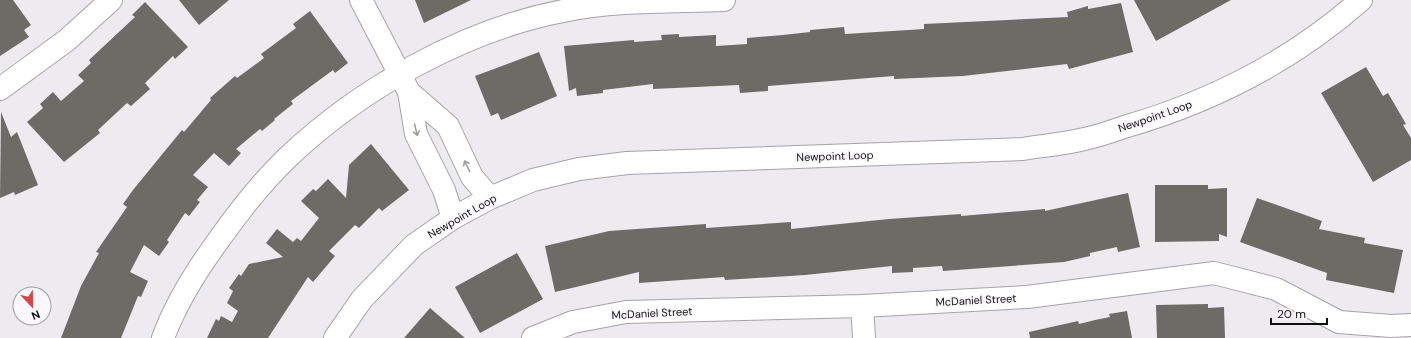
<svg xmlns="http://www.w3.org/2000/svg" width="1411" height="338" font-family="'DM Sans',sans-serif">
<rect width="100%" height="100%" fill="#edebf0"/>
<g fill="#6e6a66">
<polygon points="0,0 13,0 31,25 24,30 29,37 0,56"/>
<polygon points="179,0 229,0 199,25"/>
<polygon points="415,0 471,0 424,23"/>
<polygon points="1134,0 1231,0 1156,41"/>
<polygon points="145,2 188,47 175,59 173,56 145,83 150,89 131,106 127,103 98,130 100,133 64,162 27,122 43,108 40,104 53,92 61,101 84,81 78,75 91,63 89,60 135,17 132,15"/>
<polygon points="1121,3 1133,52 1069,69 1067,64 963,76 894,79 894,76 768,86 768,91 740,93 739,85 653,89 653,84 603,90 603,93 577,96 576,88 569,91 564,46 634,40 634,42 662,40 661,35 679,34 679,37 716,35 716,46 747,44 747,38 783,35 810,32 810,30 844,27 845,34 924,29 924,24 1068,17 1067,12 1088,6 1088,9"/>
<polygon points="310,11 348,63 335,73 333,70 291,101 293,104 274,119 275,120 262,131 260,129 236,149 241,153 229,166 214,153 193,175 208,187 197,200 200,202 189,216 185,213 167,240 169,242 159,256 144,245 130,272 148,281 141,297 138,296 121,338 61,338 81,286 99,253 96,252 127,207 123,204 133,190 182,130 184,132 211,100 210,98 235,76 237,78 264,58 261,54 296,28 293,24"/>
<polygon points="539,52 557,96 501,120 498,113 491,116 475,76"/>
<polygon points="1366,67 1383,96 1388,93 1406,124 1403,125 1411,138 1411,160 1373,182 1321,93"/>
<polygon points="1,112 11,137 17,132 38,185 15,195 14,192 0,198"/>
<polygon points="371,144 409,190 382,211 379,208 359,228 355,225 329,251 335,256 313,282 308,277 268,338 207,338 216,319 219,321 221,316 232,322 238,311 227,303 233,291 229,288 239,274 241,276 249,264 283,257 266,243 277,229 293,242 297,238 301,241 319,218 301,201 313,189 316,191 328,179 346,198 349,165"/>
<polygon points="1155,185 1208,185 1208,189 1227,188 1227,237 1219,234 1219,241 1155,242"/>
<polygon points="1128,193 1140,247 1118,252 1117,247 1090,253 1090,256 1064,262 943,271 942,266 913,268 913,272 892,273 892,266 805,275 725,280 724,277 639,283 639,272 555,292 545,246 609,231 706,224 706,228 791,222 791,229 889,219 961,214 961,216 1045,209 1045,211"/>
<polygon points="1257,198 1322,221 1319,229 1365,238 1364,243 1403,250 1394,293 1326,280 1327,273 1240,242"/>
<polygon points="517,253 543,299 480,333 455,287"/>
<polygon points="1208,304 1208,308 1224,307 1225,338 1157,338 1156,305"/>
<polygon points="430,308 465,338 404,338"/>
<polygon points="1127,311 1132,338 1030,338 1029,332 1078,321 1079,324 1095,320 1110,317 1109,314"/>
</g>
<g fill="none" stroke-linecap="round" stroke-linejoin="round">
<defs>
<g id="street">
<polyline points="361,0 409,92 416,134 444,190 453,218"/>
<polyline points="0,89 67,40 111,0"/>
<polyline points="409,92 448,126 472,177 490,198"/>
<polyline points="862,306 864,338"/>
<path d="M163,338C176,303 196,271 218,241C239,211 261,183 288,157C361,88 464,30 563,11C616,0 671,2 724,0"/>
<path d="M335,338L362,299L414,245L453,218L490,198L533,180L579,169L627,163L1023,149C1042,146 1062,144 1080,140C1095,137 1110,132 1124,127C1211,102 1293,60 1361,0"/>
<polyline points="533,338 573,322 626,312 862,306 1027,297 1214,273 1276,289 1339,322 1391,326 1411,325"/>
</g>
</defs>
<use href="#street" stroke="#a6a3a8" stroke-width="24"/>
<use href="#street" stroke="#fff" stroke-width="22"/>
</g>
<defs><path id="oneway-shaft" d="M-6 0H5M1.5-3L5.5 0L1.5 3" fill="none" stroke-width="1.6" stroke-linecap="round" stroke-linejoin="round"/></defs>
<g stroke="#9f9f9f">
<use href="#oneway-shaft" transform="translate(416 130) rotate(76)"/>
<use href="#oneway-shaft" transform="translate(467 166) rotate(-116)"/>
</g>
<g text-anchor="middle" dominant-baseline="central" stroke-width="3.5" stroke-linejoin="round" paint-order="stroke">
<g font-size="11" fill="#0f0e10" stroke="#fbf8fd">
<text transform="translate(1155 116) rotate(-19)">Newpoint Loop</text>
<text transform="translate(835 156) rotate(-2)">Newpoint Loop</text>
<text transform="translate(462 216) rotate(-30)">Newpoint Loop</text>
<text transform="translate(976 300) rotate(-3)">McDaniel Street</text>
<text transform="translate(652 313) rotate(-3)">McDaniel Street</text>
</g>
</g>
<g transform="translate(32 306) rotate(158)"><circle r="19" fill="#fbf8fd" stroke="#9d9a9e"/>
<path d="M0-3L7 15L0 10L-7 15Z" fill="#d64649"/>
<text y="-6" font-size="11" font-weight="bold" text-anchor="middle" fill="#0f0e10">N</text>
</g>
<path d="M1271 318v6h56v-6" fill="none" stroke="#0f0e10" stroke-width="2"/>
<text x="1277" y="318" font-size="12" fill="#0f0e10" stroke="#fbf8fd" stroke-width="3" paint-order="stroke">20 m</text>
</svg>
